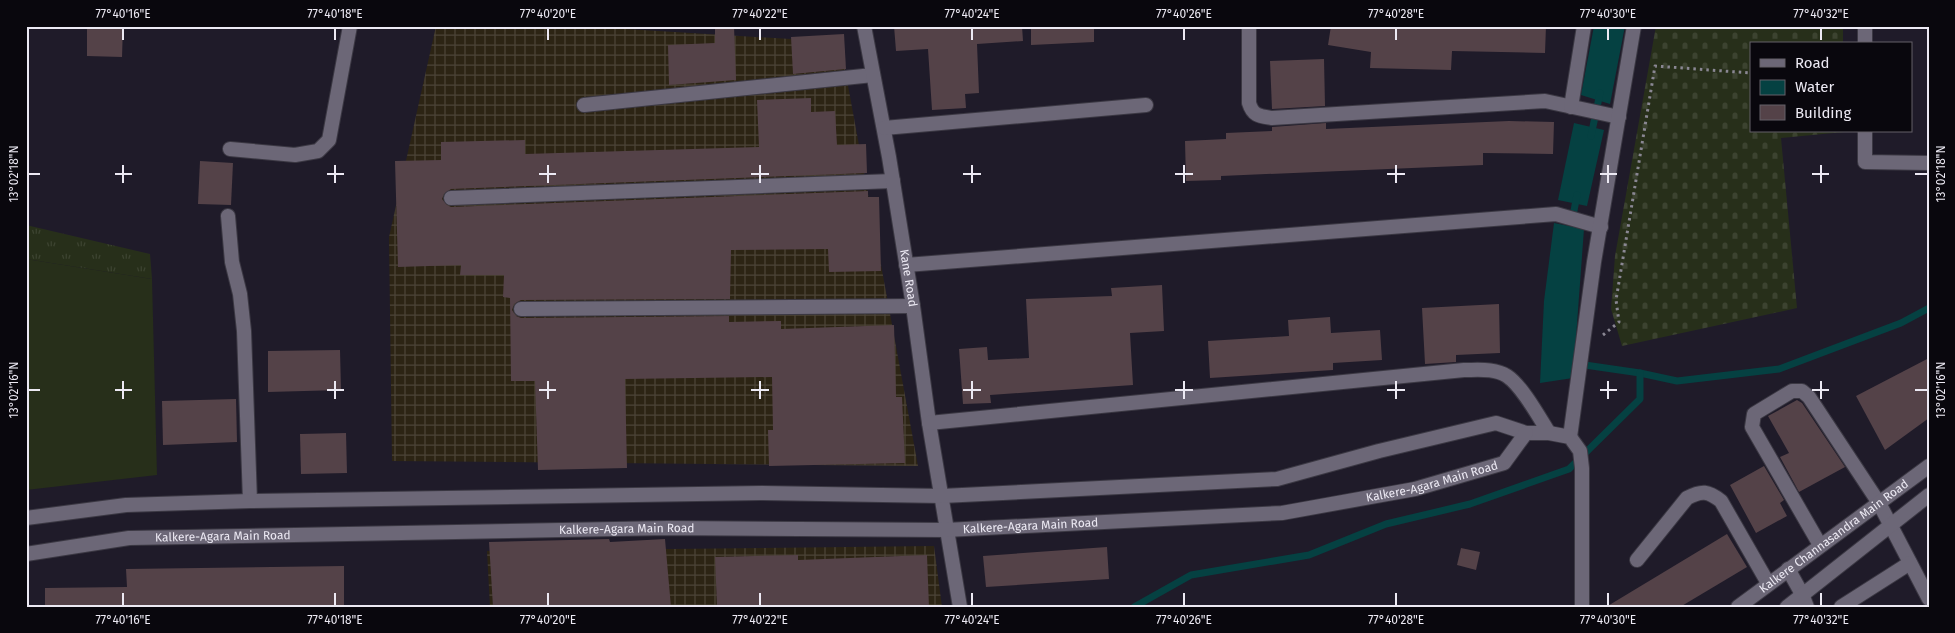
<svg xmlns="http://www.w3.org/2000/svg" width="1955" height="633" font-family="'Fira Sans',sans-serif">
<defs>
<pattern id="industrial-grid" width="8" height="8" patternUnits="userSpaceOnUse" patternTransform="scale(1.25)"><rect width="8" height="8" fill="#2c2414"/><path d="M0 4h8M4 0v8" fill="none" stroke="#4b4437"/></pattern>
<pattern id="grass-tufts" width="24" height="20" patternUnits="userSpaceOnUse" patternTransform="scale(1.25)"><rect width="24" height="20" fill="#272f1a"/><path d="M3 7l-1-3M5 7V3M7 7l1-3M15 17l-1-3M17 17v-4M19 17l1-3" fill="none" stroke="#3c4330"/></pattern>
<pattern id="cemetery-stones" width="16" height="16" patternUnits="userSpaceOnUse" patternTransform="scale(1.25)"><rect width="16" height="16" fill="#272f1a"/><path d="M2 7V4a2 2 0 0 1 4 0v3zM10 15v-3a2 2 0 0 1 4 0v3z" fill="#3c4330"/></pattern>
</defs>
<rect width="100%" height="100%" fill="#1f1b29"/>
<g fill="url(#industrial-grid)">
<polygon points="436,26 577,26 840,42 918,466 392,461 389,237"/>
<polygon points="934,546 942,607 490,607 487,551"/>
</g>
<polygon fill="url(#grass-tufts)" points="26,225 150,254 152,279 26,259"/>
<polygon fill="url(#cemetery-stones)" points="1656,26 1843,26 1843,44 1751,44 1751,131 1844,132 1781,138 1797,308 1622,346 1611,309 1615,256"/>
<polygon fill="#272f1a" points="26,259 152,279 157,475 26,490"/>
<g fill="#054142">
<polygon points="1594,26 1625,26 1610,104 1581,95"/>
<polygon points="1574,123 1604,130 1587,206 1558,200"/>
<polygon points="1554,223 1584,229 1573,378 1540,383 1544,301"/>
</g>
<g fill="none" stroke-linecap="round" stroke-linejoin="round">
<g stroke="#054142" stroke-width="7">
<polyline points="1591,136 1600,93"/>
<polyline points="1572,221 1577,195"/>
<polyline points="1578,364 1640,373 1677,381 1779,369 1901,323 1929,308"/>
<polyline points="1134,607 1191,575 1309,555 1386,524 1470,504 1569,469 1640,399 1640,373"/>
</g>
</g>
<g fill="#544248">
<polygon points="87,26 123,26 122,57 87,56"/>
<polygon points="715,26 734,26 736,80 669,85 668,45 715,43"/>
<polygon points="894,26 1022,26 1023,41 977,44 979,93 965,94 966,108 932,110 928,49 896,51"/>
<polygon points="1031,26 1094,26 1094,42 1031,45"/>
<polygon points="1331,26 1546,26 1545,53 1452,51 1451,70 1370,68 1371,52 1328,45"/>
<polygon points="844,34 846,69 793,74 791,37"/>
<polygon points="1324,59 1325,106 1272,109 1270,61"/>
<polygon points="811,98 811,112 835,111 837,145 866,144 867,173 451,189 444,194 442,199 447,205 451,207 868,191 868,197 879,197 881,271 829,272 828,249 731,250 730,299 521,300 514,304 512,310 516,316 521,318 729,316 729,322 781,321 781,329 894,325 896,397 902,397 905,463 769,466 768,430 773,430 772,377 625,379 627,468 538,470 535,381 511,381 510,298 503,297 504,275 460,275 461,265 398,267 395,161 441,160 441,142 525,140 525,154 759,147 757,100"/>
<polygon points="1509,121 1554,122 1553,154 1483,153 1483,165 1221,176 1221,180 1186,181 1185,141 1226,139 1226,133 1272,131 1272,127 1326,123 1326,129"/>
<polygon points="200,161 233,163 231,205 198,204"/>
<polygon points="1162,285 1164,331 1130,333 1133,385 990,395 991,403 963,404 959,349 987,347 988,360 1029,358 1026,299 1112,296 1111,288"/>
<polygon points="1499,304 1500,353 1456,355 1456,362 1425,364 1422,308"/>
<polygon points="1330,317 1331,333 1380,330 1382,360 1333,363 1333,370 1210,378 1208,341 1289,336 1288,320"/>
<polygon points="340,350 341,390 268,392 268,351"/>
<polygon points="1929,358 1929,418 1885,450 1856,396"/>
<polygon points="236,399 237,442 163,445 162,401"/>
<polygon points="1797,400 1802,403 1845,467 1799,492 1780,457 1789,453 1768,416"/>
<polygon points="346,433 347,473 301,474 300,434"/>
<polygon points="1764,466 1784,500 1780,503 1787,516 1756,533 1730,485"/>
<polygon points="1727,534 1747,567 1680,607 1606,607"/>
<polygon points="609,539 610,542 665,539 671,607 493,607 489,542"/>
<polygon points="1107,547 1109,579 986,587 983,556"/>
<polygon points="1461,548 1480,552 1476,570 1457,565"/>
<polygon points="798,555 798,560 927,555 929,607 717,607 715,557"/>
<polygon points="344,566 344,607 45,607 45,588 127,587 126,569"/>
</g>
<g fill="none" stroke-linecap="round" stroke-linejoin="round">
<defs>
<g id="service">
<path d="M1249,26V103C1253,116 1259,116 1272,118L1545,101L1619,117"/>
<polyline points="584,105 873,75"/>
<polyline points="451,198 893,181"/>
<polyline points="228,216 232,262 240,294 244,331 250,501"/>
<polyline points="521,309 913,306"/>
<polyline points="1820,545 1752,427 1754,414 1792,391 1802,391 1809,397 1879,503 1929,599"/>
<path d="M1637,560L1687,498C1702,490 1708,491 1721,501L1768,583"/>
<polyline points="1788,569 1802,594 1807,607"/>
<polyline points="1841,607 1910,563"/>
</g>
<g id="minor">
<path id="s1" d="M864,26L889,157L913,306L929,423L960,607"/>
<polyline points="1865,26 1865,44"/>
<polyline points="1571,107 1584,26"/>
<polyline points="884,128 1146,105"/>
<polyline points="1865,131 1865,162 1929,163"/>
<polyline points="230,149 295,155 318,151 329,140 350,26"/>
<polyline points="906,265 1556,214 1601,227"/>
<path d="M929,423L1464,370C1478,370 1495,368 1507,376C1522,386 1539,417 1549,433"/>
<polyline points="1570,437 1594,262 1634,26"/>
</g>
<g id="tertiary">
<polyline points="26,518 126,505 250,501 761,493 942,496 1277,479 1379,451 1496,423 1526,433 1549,433 1570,437 1580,451 1582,468 1582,607"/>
<path id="s2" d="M26,554L129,538L668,528L946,530L1282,513L1415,489L1504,463L1526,433"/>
</g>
<g id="secondary">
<path id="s3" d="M1738,607L1929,466"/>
<polyline points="1787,607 1929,495"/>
</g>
</defs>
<use href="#service" stroke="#3b3843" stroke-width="16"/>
<use href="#minor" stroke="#3b3843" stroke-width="16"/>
<use href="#tertiary" stroke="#3b3843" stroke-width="16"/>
<use href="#secondary" stroke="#3b3843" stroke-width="16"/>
<polyline stroke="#8a8793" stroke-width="3" stroke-dasharray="2.5 4" stroke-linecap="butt" points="1603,335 1619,322 1616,300 1655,66 1751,73"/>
<use href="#service" stroke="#6c6777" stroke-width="14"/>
<use href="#minor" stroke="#6c6777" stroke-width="14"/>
<use href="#tertiary" stroke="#6c6777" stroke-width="14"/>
<use href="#secondary" stroke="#6c6777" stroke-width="14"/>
</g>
<path fill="none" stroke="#ece9f3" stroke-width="2" d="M123,28V40M335,28V40M548,28V40M760,28V40M972,28V40M1184,28V40M1396,28V40M1608,28V40M1821,28V40M123,165V183M335,165V183M548,165V183M760,165V183M972,165V183M1184,165V183M1396,165V183M1608,165V183M1821,165V183M28,174H40M115,174H132M327,174H344M539,174H556M751,174H769M963,174H981M1175,174H1193M1387,174H1405M1600,174H1617M1812,174H1829M1915,174H1928M123,381V399M335,381V399M548,381V399M760,381V399M972,381V399M1184,381V399M1396,381V399M1608,381V399M1821,381V399M28,390H40M115,390H132M327,390H344M539,390H556M751,390H769M963,390H981M1175,390H1193M1387,390H1405M1600,390H1617M1812,390H1829M1915,390H1928M123,593V606M335,593V606M548,593V606M760,593V606M972,593V606M1184,593V606M1396,593V606M1608,593V606M1821,593V606"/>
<g text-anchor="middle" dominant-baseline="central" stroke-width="4.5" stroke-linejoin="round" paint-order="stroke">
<g font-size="12" fill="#ece9f3" stroke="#09070d">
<text stroke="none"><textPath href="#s1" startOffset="256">Kane Road</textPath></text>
<text stroke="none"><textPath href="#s2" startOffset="1411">Kalkere-Agara Main Road</textPath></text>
<text stroke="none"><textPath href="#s2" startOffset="1006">Kalkere-Agara Main Road</textPath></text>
<text stroke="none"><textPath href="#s2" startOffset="602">Kalkere-Agara Main Road</textPath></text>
<text stroke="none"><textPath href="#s3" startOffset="119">Kalkere Channasandra Main Road</textPath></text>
<text stroke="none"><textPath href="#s2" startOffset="198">Kalkere-Agara Main Road</textPath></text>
</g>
</g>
<rect width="1955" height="633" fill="none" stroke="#09070d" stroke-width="55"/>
<rect x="1750" y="42" width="162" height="90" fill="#09070d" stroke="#646169"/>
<rect x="1760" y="59" width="25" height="8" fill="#6c6777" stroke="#646169"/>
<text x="1795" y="68" font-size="15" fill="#ece9f3">Road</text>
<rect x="1760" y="80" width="25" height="15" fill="#054142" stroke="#646169"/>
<text x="1795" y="92" font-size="15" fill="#ece9f3">Water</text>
<rect x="1760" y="105" width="25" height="15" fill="#544248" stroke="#646169"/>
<text x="1795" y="118" font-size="15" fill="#ece9f3">Building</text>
<rect x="28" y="28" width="1900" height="578" fill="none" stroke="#ece9f3" stroke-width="2"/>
<g font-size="12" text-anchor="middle" fill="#ece9f3">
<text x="123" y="18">77°40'16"E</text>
<text x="335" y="18">77°40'18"E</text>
<text x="548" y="18">77°40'20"E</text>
<text x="760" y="18">77°40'22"E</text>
<text x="972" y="18">77°40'24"E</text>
<text x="1184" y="18">77°40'26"E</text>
<text x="1396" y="18">77°40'28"E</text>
<text x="1608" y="18">77°40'30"E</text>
<text x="1821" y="18">77°40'32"E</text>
<text transform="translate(14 174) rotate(-90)" y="4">13°02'18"N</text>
<text transform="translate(1941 174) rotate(-90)" y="4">13°02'18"N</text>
<text transform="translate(14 390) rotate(-90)" y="4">13°02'16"N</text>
<text transform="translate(1941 390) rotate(-90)" y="4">13°02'16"N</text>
<text x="123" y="624">77°40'16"E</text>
<text x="335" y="624">77°40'18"E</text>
<text x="548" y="624">77°40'20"E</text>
<text x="760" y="624">77°40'22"E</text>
<text x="972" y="624">77°40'24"E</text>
<text x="1184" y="624">77°40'26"E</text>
<text x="1396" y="624">77°40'28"E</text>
<text x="1608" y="624">77°40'30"E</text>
<text x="1821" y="624">77°40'32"E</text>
</g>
</svg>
